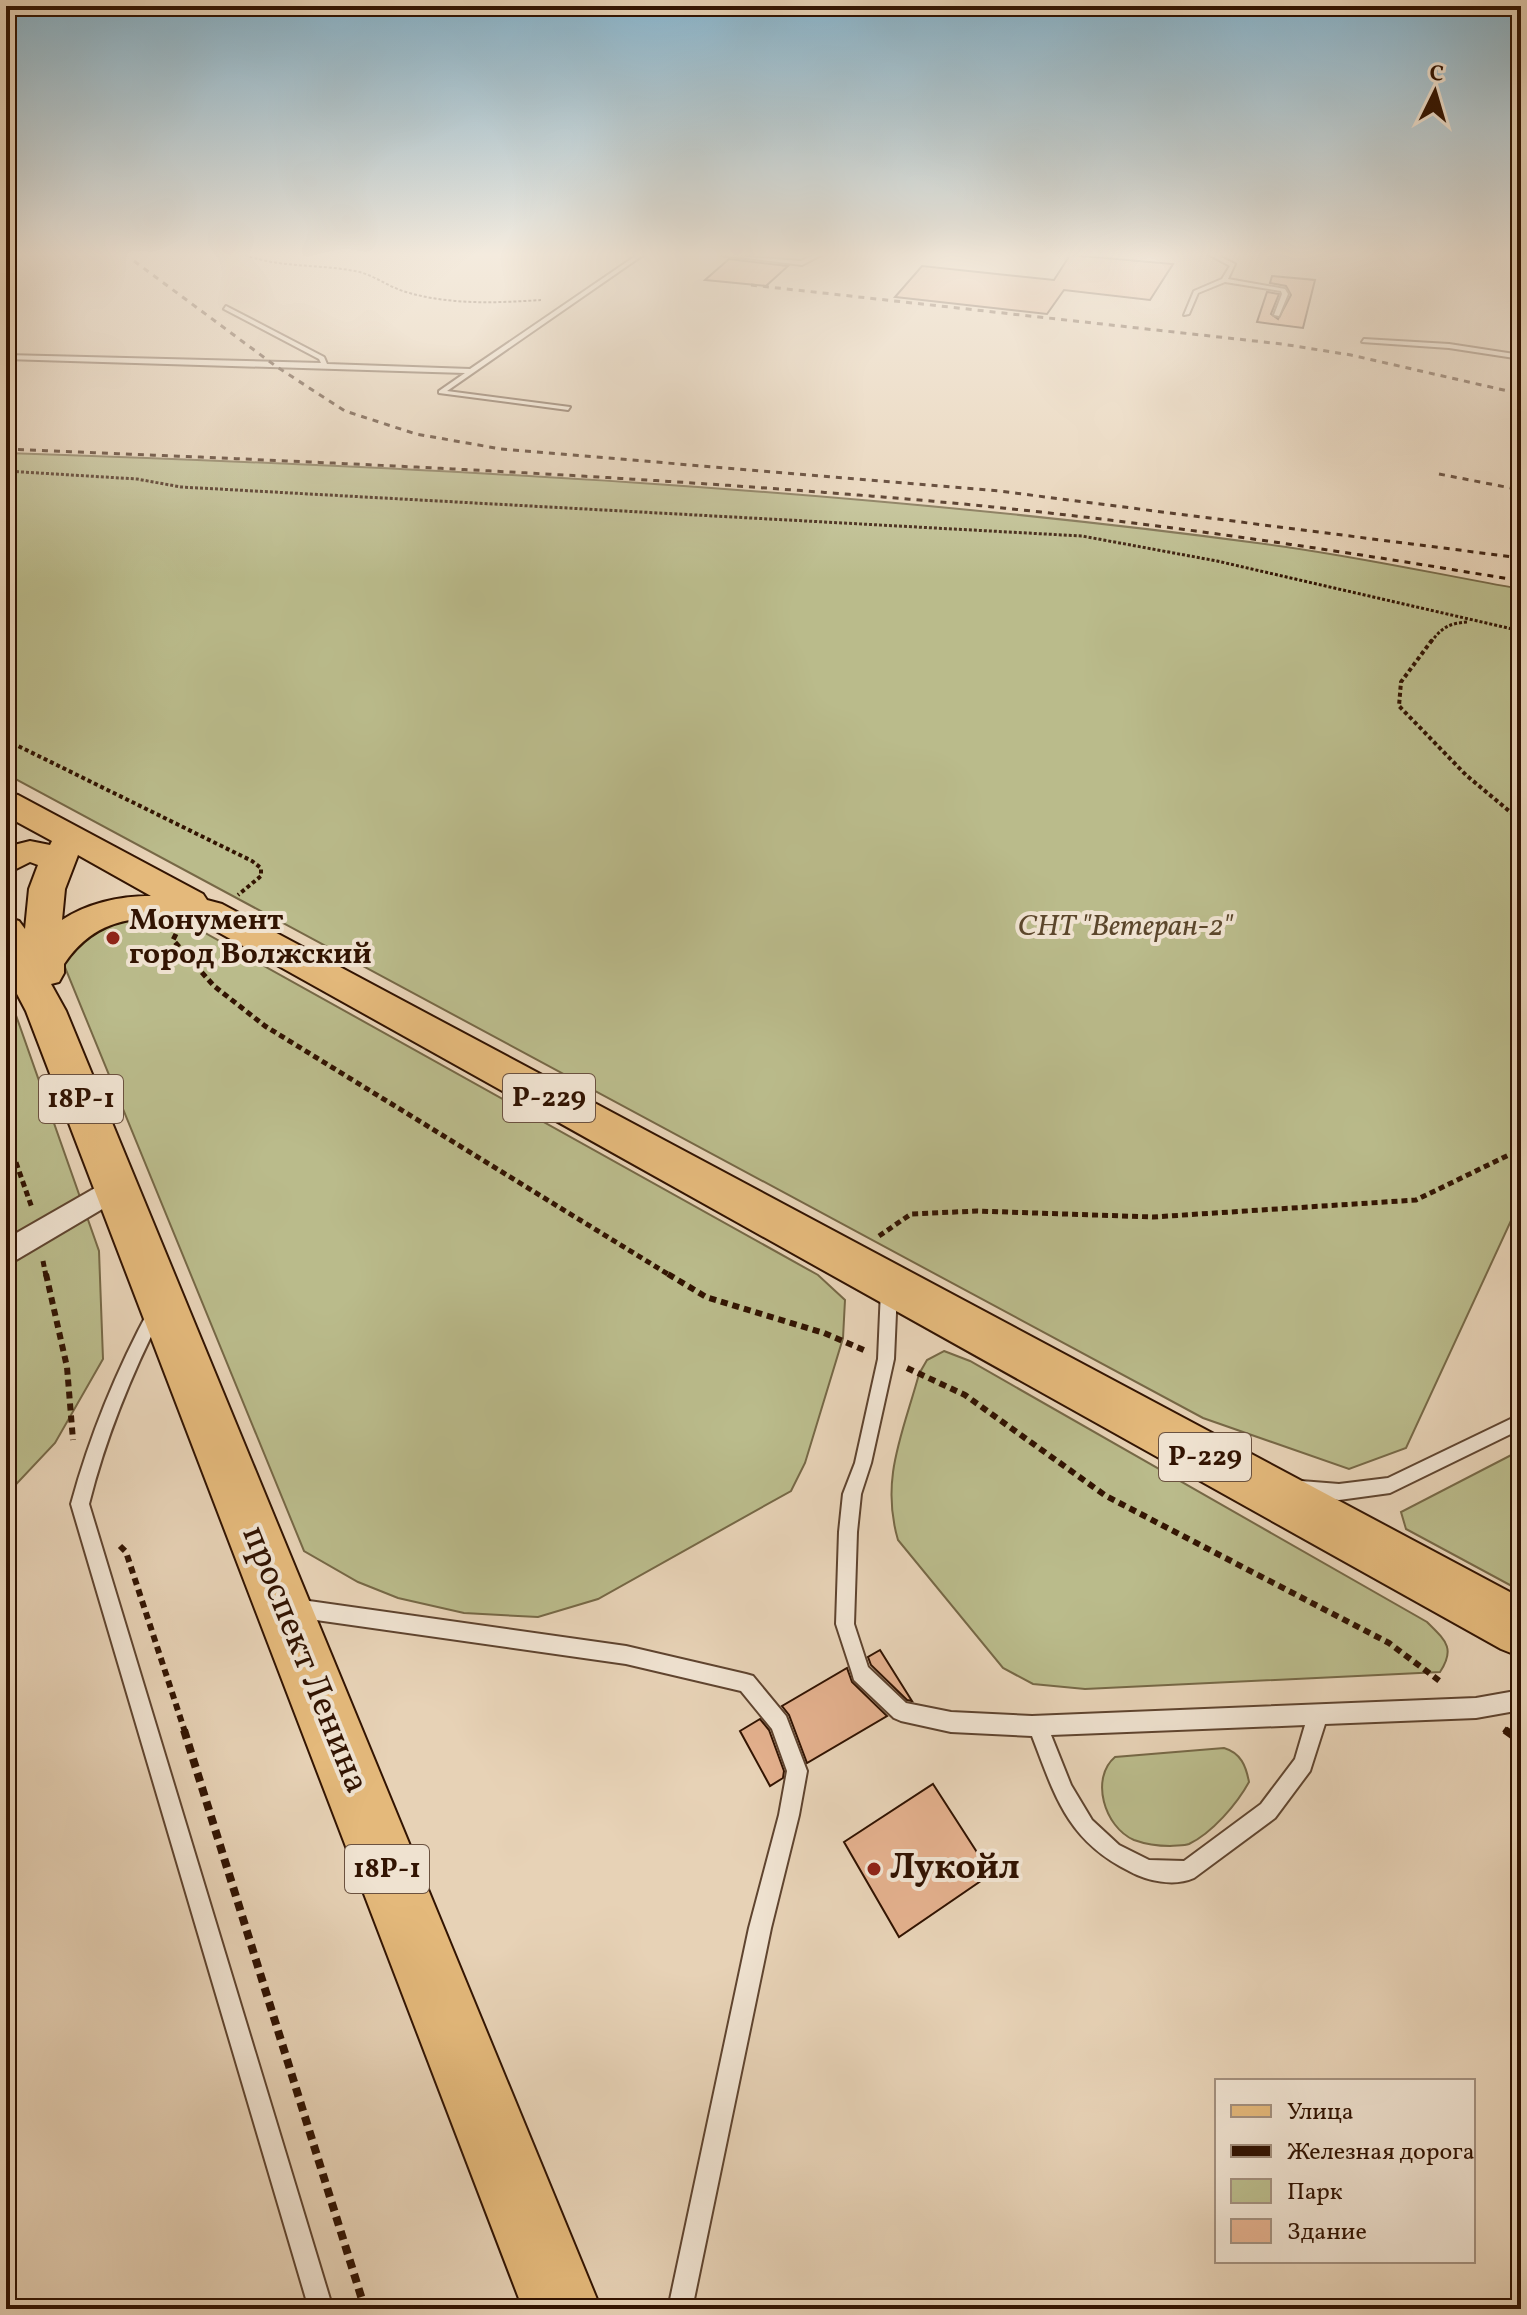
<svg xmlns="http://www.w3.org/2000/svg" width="1527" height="2315" font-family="Vollkorn,serif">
<rect width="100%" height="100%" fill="#e7d2b6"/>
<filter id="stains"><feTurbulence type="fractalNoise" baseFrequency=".0025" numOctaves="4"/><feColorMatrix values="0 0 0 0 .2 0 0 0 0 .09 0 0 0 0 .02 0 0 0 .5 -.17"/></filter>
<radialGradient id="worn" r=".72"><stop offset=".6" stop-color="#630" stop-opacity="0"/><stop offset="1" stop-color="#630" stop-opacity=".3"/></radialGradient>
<g fill="#babb8b" stroke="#766846" stroke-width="2">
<path d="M6,453C427,467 847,488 1265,544C1351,555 1436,574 1521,589V1199L1406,1448L1349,1469L1203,1418L6,774Z"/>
<path d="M140,915L180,919L818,1275L845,1300L843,1338L805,1463L791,1491L598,1599L538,1617L464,1613L398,1598L358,1582L304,1551L64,965C74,931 111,924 140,915Z"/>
<polygon points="6,987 99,1251 103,1359 55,1443 6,1495"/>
<path d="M944,1351L970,1361L1427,1622C1445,1640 1456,1648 1440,1672L1085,1689L1033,1684L1003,1668L898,1540C880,1479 903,1433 919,1374L927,1360Z"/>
<polygon points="1521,1450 1521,1591 1406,1529 1401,1512"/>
<path d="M1224,1748C1241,1753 1246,1766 1249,1782C1237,1804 1212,1833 1189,1844C1184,1846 1176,1845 1170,1846C1158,1846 1145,1844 1134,1840C1104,1827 1090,1778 1115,1757Z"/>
</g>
<g fill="#e3b08d" stroke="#321402" stroke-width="2">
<polygon points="1070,255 1173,264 1150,300 1064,290 1047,314 895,297 922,266 1054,280"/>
<polygon points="729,259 788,266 766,286 705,280"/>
<polygon points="1272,276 1315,280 1303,328 1257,322 1267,292 1279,294 1271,314 1278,319 1291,295 1286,286 1270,283"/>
<polygon points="880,1650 912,1701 907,1700 871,1665 868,1657"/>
<polygon points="847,1668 852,1682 887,1716 807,1763 789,1715 782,1706"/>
<polygon points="760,1719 769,1730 784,1771 783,1778 770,1786 740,1731"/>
<polygon points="933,1784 991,1874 899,1937 844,1842"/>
</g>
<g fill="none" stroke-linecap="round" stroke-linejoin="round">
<defs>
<g id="lane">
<polygon points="637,255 643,255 447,391 570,407 568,410 439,393 439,391 465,373 6,359 6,355 321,363 319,359 224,309 226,306 324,357 327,364 470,369"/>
<polygon points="721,255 801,261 814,255 821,255 802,265"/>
<polygon points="1210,255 1217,255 1235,264 1228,279 1285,289 1288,294 1279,316 1274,315 1282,294 1281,291 1225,282 1198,293 1189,314 1184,315 1194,291 1222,279 1230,266"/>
<polygon points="1364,339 1449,344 1521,355 1521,359 1449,348 1362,342"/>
<path d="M889,1284L894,1286L897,1290L894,1359L871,1463L861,1494L857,1532L854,1624L868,1667L906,1703L951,1712L1032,1716L1476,1698L1521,1690V1710L1476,1718L1325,1724L1310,1771L1275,1818L1194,1878C1174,1887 1147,1881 1129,1871C1067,1840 1055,1796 1032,1736L951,1732L901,1721L894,1718L854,1680L852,1673L836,1624L839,1532L843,1494L855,1463L878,1359L881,1290L884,1286ZM1305,1725L1295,1759L1261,1804L1184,1861L1149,1860L1119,1845L1092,1820L1071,1785L1051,1735Z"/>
<path d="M156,1304L161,1306L164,1310C132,1373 106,1436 89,1504L333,2309H309L71,1504C90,1434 117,1369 151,1306Z"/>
<polygon points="1521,1414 1521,1429 1390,1493 1339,1500 1295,1494 1292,1489 1295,1484 1301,1481 1339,1484 1388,1478"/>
<polygon points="295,1599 626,1646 746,1674 753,1676 786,1716 807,1771 799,1815 771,1928 692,2309 668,2309 749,1928 779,1815 787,1771 772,1729 741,1691 626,1664 295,1617 289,1614 286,1608 289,1602"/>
</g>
<polygon id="street" points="116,1176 126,1179 130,1187 126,1195 6,1266 6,1239"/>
<path id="primary" d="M6,792L18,795L203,894L207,900L222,904L1521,1598V1657L1501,1649L200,922C144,915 99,913 64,964V973L59,982L51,984L66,1011L601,2309H523L26,1011L6,973V917L19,921L25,929L29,889L38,865L30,862L6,874V847L30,841L50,845L52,841L6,816ZM78,855L151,896C120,896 88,903 62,920L65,889Z"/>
</defs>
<use href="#lane" stroke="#5f442f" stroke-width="4"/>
<use href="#street" stroke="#5f442f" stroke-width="4"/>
<use href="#primary" stroke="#321402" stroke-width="4"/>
<path stroke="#321402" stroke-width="2" stroke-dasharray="3 2" stroke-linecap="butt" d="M245,255C281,268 318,264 355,271C373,274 388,287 406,292C450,305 496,303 541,300"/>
<g stroke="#321402" stroke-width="3" stroke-dasharray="3 2" stroke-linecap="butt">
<polyline points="6,471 137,479 181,487 1082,536 1217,561 1521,631"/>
<path d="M1431,642C1442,627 1450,623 1468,622"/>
</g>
<g stroke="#321402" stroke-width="4" stroke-dasharray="4 3" stroke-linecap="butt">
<polyline points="1432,640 1401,682 1399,706 1466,775 1521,821"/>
<polyline points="6,740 252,861 261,868 261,876 238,895"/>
</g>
<g stroke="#321402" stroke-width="5" stroke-dasharray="6 4" stroke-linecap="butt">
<polyline points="176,934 173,940 214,986 265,1026 671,1276"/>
<polyline points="6,1134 32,1208"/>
<polyline points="879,1236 911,1214 977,1211 1153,1217 1416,1200 1521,1149"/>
<polyline points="43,1261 46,1276"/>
</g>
<g stroke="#321402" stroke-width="6" stroke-dasharray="7 5" stroke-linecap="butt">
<polyline points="46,1274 67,1367 73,1440"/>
<polyline points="668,1274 706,1297 824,1333 864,1350"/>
<polyline points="907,1368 965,1395 1106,1496 1389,1643 1441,1682"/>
<polyline points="120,1546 126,1552 185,1732"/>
<polyline points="1504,1729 1508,1732"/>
</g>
<g stroke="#321402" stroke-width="8" stroke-dasharray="9 6" stroke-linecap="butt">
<polyline points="184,1730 365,2309"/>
<polyline points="1505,1730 1521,1741"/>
</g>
<use href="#lane" fill="#efe2d0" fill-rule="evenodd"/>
<use href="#street" fill="#efe2d0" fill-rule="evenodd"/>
<use href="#primary" fill="#e4b97b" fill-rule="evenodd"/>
<g stroke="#321402" stroke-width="3" stroke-dasharray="6 6" stroke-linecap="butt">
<polyline points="134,261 277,367 345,411 416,434 501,449 999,491 1521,558"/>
<polyline points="751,285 1282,344 1351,355 1521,394"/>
<path d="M6,449C322,462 638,475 953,503C1143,521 1332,549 1521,581"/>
<polyline points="1439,474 1521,490"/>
</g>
</g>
<linearGradient id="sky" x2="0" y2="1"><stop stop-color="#88b6cf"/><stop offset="0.44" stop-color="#f4ebde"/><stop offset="1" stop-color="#f4ebde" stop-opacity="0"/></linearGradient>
<rect width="1527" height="579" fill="url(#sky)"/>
<g fill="#8f2418" stroke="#efe2d0" stroke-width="3">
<circle cx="113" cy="938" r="8"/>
<circle cx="874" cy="1869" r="8"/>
</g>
<g text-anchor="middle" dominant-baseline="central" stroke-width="8" stroke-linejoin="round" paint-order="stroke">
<g fill="#efe2d0" stroke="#6b5240" stroke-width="2">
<rect x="503" y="1074" width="92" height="48" rx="6"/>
<rect x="39" y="1075" width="84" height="48" rx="6"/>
<rect x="1159" y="1433" width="92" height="48" rx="6"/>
<rect x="345" y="1845" width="84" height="48" rx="6"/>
</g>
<g font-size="28" font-weight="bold" fill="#321402">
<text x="549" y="1098">Р-229</text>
<text x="81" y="1099">18Р-1</text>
<text x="1205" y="1457">Р-229</text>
<text x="387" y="1869">18Р-1</text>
</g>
<g font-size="30" font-weight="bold" fill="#321402" stroke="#efe2d0" text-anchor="start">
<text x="129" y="921">Монумент<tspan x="129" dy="34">город Волжский</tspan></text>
</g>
<g font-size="30" font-style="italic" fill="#5b462b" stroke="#efe2d0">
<text x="1125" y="927">СНТ "Ветеран-2"</text>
</g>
<g font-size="36" fill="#321402" stroke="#efe2d0">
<text transform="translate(304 1660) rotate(68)">проспект Ленина</text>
</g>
<g font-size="36" font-weight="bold" fill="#321402" stroke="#efe2d0" text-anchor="start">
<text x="890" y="1869">Лукойл</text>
</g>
</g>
<rect width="1527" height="2315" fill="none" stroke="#e7d2b6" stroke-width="32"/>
<rect x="8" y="8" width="1511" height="2299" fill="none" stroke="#321402" stroke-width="4"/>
<rect x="16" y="16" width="1495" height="2283" fill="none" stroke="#321402" stroke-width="2"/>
<rect x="1215" y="2079" width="260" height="184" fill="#efe2d0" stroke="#a3907e" stroke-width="2"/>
<rect x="1231" y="2105" width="40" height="12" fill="#e4b97b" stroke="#a3907e" stroke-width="2"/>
<text x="1287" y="2119" font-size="24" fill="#321402">Улица</text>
<rect x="1231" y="2145" width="40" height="12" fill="#321402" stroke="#a3907e" stroke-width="2"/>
<text x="1287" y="2159" font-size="24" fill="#321402">Железная дорога</text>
<rect x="1231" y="2179" width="40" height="24" fill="#babb8b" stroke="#a3907e" stroke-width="2"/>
<text x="1287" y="2199" font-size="24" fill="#321402">Парк</text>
<rect x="1231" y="2219" width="40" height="24" fill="#e3b08d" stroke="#a3907e" stroke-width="2"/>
<text x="1287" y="2239" font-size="24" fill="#321402">Здание</text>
<g transform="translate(1435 92) rotate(5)" stroke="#efe2d0" stroke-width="6" paint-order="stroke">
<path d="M0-6L14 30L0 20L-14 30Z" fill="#321402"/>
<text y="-12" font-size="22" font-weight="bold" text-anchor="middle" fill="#321402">С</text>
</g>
<rect width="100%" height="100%" filter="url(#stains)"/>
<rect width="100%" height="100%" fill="url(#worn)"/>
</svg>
